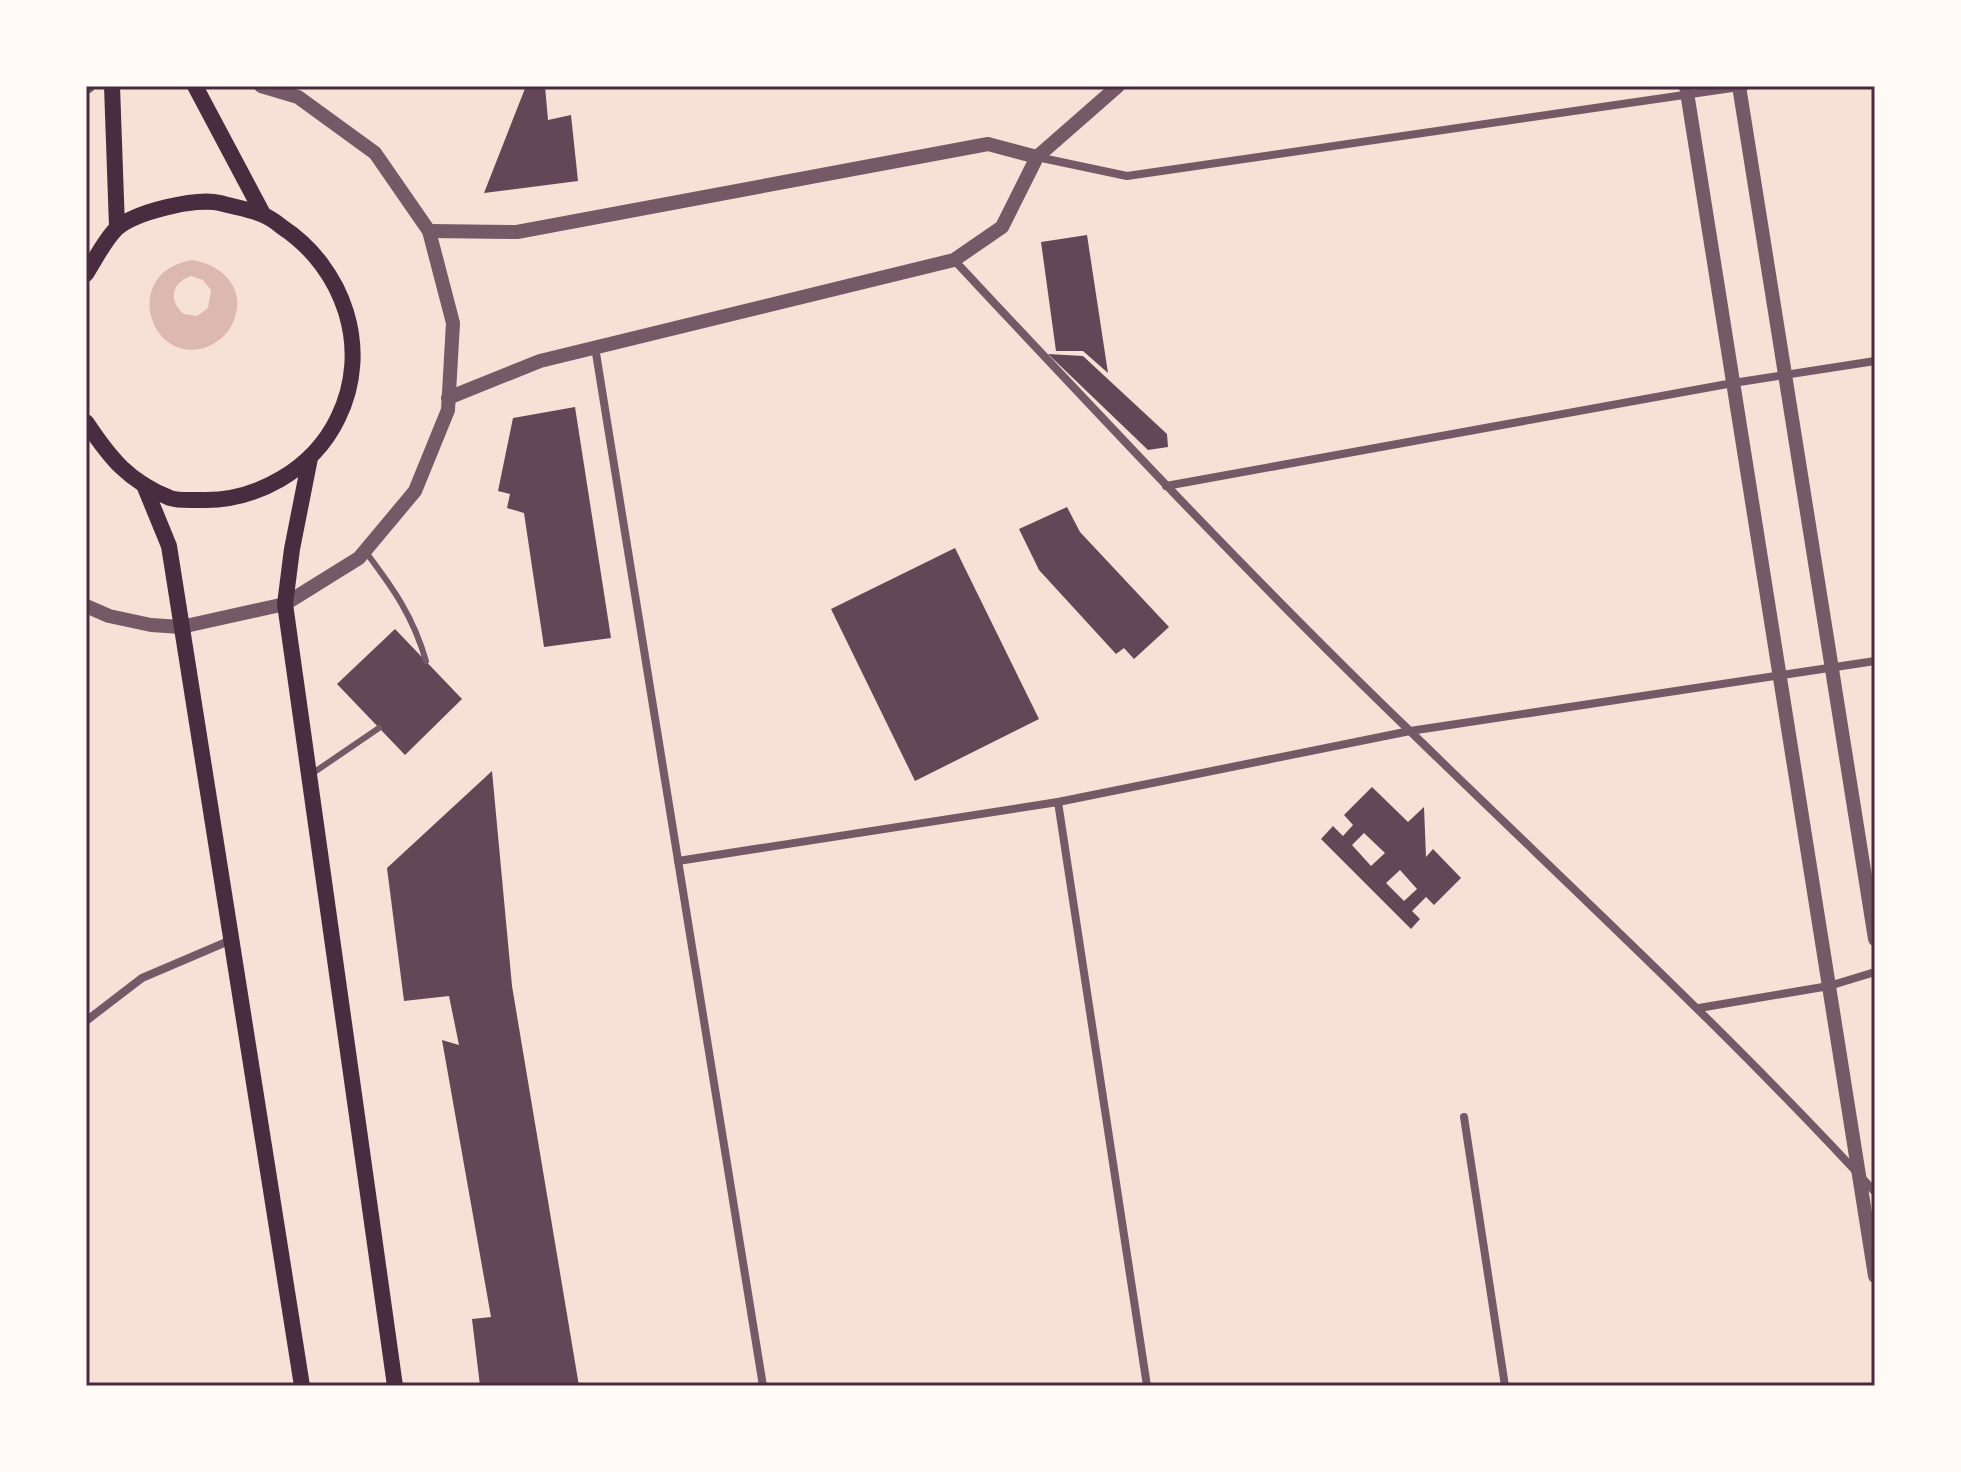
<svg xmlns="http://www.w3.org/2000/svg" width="1961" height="1472" font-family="Montserrat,sans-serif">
<rect width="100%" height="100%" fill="#f7e1d7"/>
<path fill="#dcb8b0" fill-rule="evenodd" d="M192,260C221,264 247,288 234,320C230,332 220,341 209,346C152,370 118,273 192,260ZM191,276L203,280L211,290L208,308L197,316L184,314C168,301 171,283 191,276Z"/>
<g fill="#644757" fill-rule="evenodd">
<polygon points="526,86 545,86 548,120 571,115 578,181 484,193"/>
<polygon points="1087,235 1108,373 1083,351 1056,351 1041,242"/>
<polygon points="1048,354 1083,356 1167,434 1168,447 1148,450"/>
<polygon points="575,407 611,638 544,647 524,513 507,508 510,494 498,491 513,418"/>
<polygon points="1067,507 1080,532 1169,627 1134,659 1124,648 1116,654 1039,570 1019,529"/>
<polygon points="955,548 1039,719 915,781 831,609"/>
<polygon points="395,629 462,699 405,755 337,684"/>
<polygon points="492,771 512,986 579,1386 480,1386 472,1319 491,1317 442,1040 459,1045 449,996 404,1001 387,868"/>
<path d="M1372,787L1408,822L1424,807L1426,857L1433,849L1461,878L1434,905L1426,897L1412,911L1420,919L1411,929L1321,839L1333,826L1343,836L1353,825L1344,815ZM1364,833L1385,853L1371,866L1352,845ZM1400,870L1417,889L1404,901L1386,883Z"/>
</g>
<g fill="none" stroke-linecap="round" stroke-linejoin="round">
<g stroke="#755966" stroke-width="6">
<path d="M365,551C393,588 413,616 426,661"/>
<polyline points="313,773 379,728"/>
</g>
<g stroke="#755966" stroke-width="8">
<polyline points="1037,157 1127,176 1746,86"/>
<path d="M954,260C1104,420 1254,581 1412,733C1568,885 1728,1032 1875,1192"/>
<polyline points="595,347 763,1386"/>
<polyline points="1166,486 1733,383 1875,361"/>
<polyline points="1058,802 1147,1386"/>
<polyline points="678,861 1058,802 1410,731 1875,661"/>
<polyline points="1699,1008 1829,986 1875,972"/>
<polyline points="86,1021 142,978 231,940"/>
<polyline points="1464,1117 1505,1386"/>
</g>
<g stroke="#755966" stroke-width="14">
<polyline points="1686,86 1875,1276"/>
<polyline points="1739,86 1875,939"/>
<polyline points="86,87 88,86"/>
<polyline points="429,231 517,232 988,144 1037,157"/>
<polyline points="448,398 540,361 954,260 1002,227 1037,157 1118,86"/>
<polyline points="86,606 109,616 151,625 181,627 285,604 359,558 415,491 448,410 453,323 429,231 375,153 298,97 261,86"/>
</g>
<g stroke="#4a2c40" stroke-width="16">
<polyline points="112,86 117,227"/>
<polyline points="195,86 263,214"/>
<path d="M86,274C95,260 104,241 116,229C134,212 197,197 220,203C234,207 249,209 261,214C269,217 276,222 282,227C344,268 372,349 338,418C313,470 255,502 200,500C190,500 179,501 170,498C128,481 110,458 86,422"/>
<polyline points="310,458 292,549 285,604 395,1386"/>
<polyline points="144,485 169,546 302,1386"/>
</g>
</g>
<rect width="1961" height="1472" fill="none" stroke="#fffaf5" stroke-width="176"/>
<rect x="88" y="88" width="1785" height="1296" fill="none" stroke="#4a2c40" stroke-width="3"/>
</svg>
